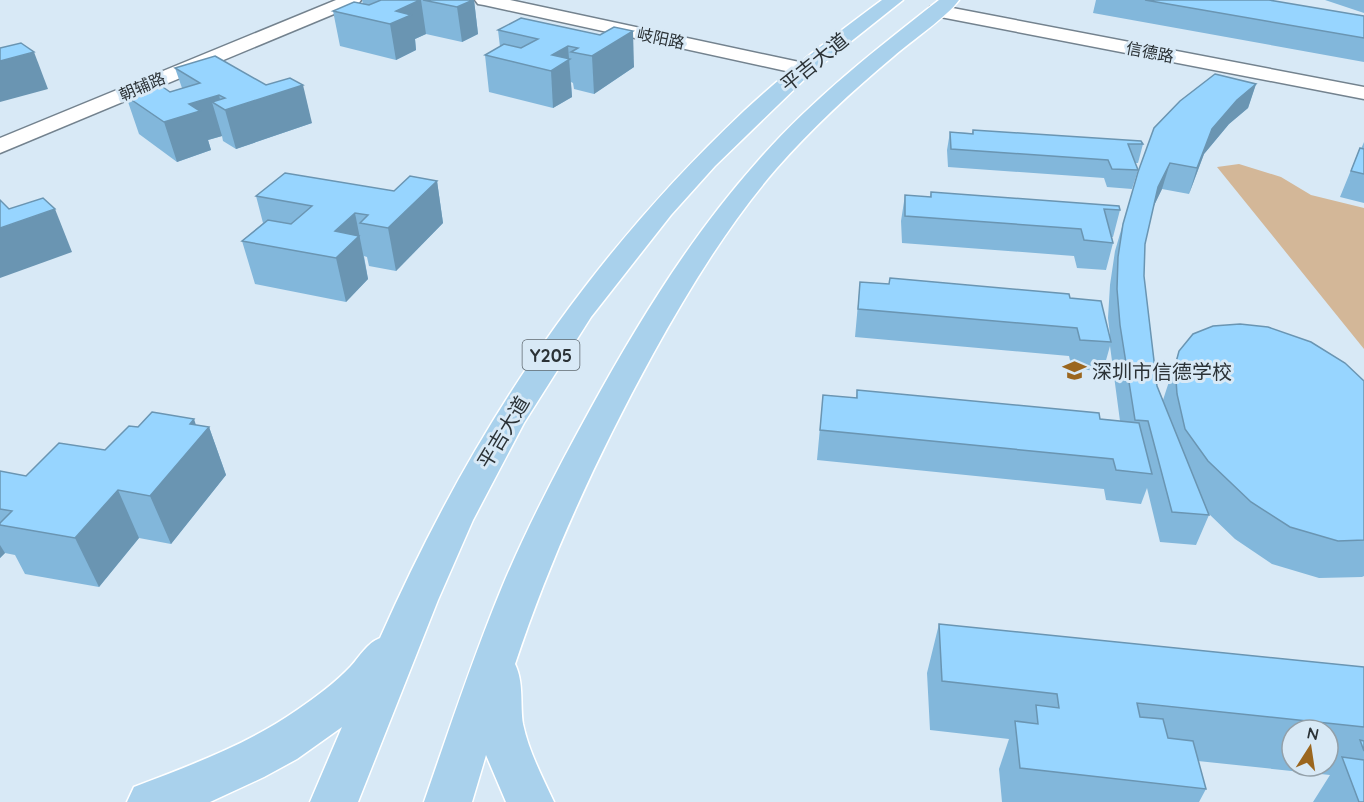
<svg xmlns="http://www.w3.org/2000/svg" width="1364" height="802" font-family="Quicksand,'Noto Sans SC',sans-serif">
<rect width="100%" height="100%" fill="#d8e9f6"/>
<polygon fill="#d3b798" points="1239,164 1281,177 1311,195 1364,208 1364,349 1217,167"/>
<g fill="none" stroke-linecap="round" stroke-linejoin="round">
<defs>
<g id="minor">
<polygon points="336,0 361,0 358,4 0,153 0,138"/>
<polygon points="475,0 510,0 804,63 811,65 814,69 811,73 804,75 484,5 478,4"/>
<polygon points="937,5 1364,87 1364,99 930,15 928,11 930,7"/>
</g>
<g id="major">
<path d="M882,0H903L810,74L715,166L671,215L591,317L524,423L473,520L438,600L358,802H310L342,727L297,759L264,777L210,802H127L134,787C191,765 247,745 297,710C316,697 335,683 351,666C360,656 367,643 380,638C470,435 582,264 744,111C788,70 835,35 882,0Z"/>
<path d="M939,0H959C948,16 910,42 894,56C852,91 812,128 776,169C728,225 689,289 653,354C598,454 551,556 515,664C524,682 520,704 523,724C529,752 542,776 554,802H506L486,755L472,802H424C449,730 473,657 502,587C528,525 559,466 591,408C639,321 691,236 757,162C810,101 875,50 939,0Z"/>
</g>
</defs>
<use href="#minor" stroke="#73828e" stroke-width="3"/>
<use href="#major" stroke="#fff" stroke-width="3"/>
<use href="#minor" fill="#fff" fill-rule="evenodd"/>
<use href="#major" fill="#a9d1ec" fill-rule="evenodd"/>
</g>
<g fill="#82b7db" fill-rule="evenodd">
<polygon points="362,0 474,0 478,34 462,42 426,34 415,39 416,50 396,60 340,46 333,11 363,4"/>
<polygon points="1096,0 1269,0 1364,16 1364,62 1093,13"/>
<polygon points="1325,0 1364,0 1364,13"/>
<polygon points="521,18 634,67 594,94 574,89 573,83 571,82 572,97 553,108 489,92 485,55 500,47 498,30"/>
<polygon points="175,68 312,123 236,149 223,141 222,136 208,140 211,150 177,162 139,134 126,96 170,92 182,88"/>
<polygon points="1256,84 1248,108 1229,124 1204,154 1189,194 1162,189 1154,205 1145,244 1144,276 1157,386 1163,400 1179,351 1364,381 1364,576 1362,577 1319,578 1272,564 1235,539 1208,513 1209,515 1196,545 1160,542 1147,488 1141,504 1106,500 1104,489 817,460 823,395 856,398 857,390 1120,421 1110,346 1103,371 1072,369 1069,356 855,337 860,282 889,284 890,278 1070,298 1110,335 1108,318 1110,285 1115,251 1138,172"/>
<polygon points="973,130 1143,144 1138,163 1135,163 1138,170 1132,189 1107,187 1104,178 948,167 947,150 950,132 972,133"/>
<polygon points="1364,142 1364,203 1340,197 1360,148 1361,149"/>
<polygon points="437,181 443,223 396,271 369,266 367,257 364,256 368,279 346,302 255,284 242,241 263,223 256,196 394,191"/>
<polygon points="931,192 1120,210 1113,237 1112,237 1113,243 1106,270 1077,268 1074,256 902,243 901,221 905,195 930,197"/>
<polygon points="196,425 209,427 226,475 171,544 139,538 99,587 25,574 15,555 5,553 0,558 0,471 26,476 105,450 138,427"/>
<path d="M939,624L1364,667V802H1313L1330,775L1198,761L1206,789L1199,802H1002L999,769L1009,739L930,730L927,673ZM1292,730H1328V766H1292Z"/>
</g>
<g fill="#6a95b2">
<polygon points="420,0 421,0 426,34 415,39 416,50 396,60 390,24 396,11"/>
<polygon points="473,0 474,0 478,34 462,42 457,7"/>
<polygon points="633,31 634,67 594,94 592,56"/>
<polygon points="568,46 572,97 553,108 551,71 552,55"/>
<polygon points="34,52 48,89 0,102 0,61"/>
<polygon points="1256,84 1248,108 1229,124 1204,154 1189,194 1197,168 1212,129 1237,100"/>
<polygon points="303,85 312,123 236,149 225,110"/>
<polygon points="219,95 222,108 212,102 222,136 208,140 211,150 177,162 164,122 189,104"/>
<polygon points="1170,163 1162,189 1150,214 1158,187"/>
<polygon points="437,181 443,223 396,271 388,228"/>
<polygon points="55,209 72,252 0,278 0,228"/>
<polygon points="355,213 368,279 346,302 336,258 335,231"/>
<polygon points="194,419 200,437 209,427 226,475 171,544 150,496 190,424"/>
<polygon points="118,490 139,538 99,587 75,538"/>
<polygon points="0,545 5,553 0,558"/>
</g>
<g fill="#97d5ff" stroke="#6a95b2" stroke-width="1.5">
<polygon points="381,0 420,0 396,11 411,15 390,24 333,11 354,2 369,5"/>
<polygon points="423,0 473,0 457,7"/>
<polygon points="1145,0 1269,0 1364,16 1364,38"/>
<polygon points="521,18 600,35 614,27 633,31 592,56 571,52 578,48 568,46 552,55 570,59 551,71 485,55 504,44 521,48 538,39 498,30"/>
<polygon points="21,43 34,52 0,61 0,48"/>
<polygon points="215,56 266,85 290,78 303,85 225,110 212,102 225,98 219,95 189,104 200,111 164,122 126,96 160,85 170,92 200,83 175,68"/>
<polygon points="1215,74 1256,84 1237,100 1212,129 1197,168 1170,163 1158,187 1145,244 1144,276 1157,386 1209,515 1172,512 1148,421 1135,420 1120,325 1117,289 1118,257 1123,224 1138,172 1154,128 1180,101"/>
<polygon points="973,130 1141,141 1143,144 1128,144 1138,170 1112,169 1108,160 951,149 950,132 973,134"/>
<polygon points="1360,148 1364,149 1364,174 1351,171"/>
<polygon points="285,173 394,191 410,176 437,181 388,228 360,223 368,215 355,213 335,231 359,236 336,258 242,241 268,220 291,224 312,206 256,196"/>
<polygon points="931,192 1119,206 1120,210 1104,209 1113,243 1084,240 1081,229 905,216 905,195 931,197"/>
<polygon points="43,198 55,209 0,228 0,200 9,209"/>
<polygon points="890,278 1069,294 1070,298 1101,301 1111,342 1080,340 1077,328 858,309 860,282 889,284"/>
<polygon points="1240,324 1268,327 1311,342 1345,363 1364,381 1364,540 1338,541 1290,527 1251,502 1208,461 1185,429 1177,394 1175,366 1179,351 1193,334 1213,326"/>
<polygon points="857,390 1099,413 1100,419 1139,423 1152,474 1116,470 1113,459 820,430 823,395 857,398"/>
<polygon points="152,412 194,419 190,424 209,427 150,496 118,490 75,538 0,525 0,523 12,511 0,509 0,471 26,476 59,443 105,450 129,426 138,427"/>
<polygon points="939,624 1364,667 1364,727 1137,703 1140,717 1163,719 1168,738 1193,741 1206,789 1020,768 1015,721 1038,724 1036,705 1059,708 1057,694 942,681"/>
<polygon points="1360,740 1364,741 1364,751"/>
<polygon points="1342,757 1364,760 1364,802 1359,802"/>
</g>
<defs>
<symbol id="school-bare" viewBox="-9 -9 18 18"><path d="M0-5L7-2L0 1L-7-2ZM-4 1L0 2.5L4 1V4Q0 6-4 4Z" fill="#9b661e" stroke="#d8e9f6" stroke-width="2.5" paint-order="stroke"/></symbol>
</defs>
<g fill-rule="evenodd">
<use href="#school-bare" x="1058" y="354" width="33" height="33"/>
</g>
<g text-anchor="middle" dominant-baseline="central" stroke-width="6" stroke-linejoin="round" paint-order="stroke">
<g font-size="16" fill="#2b3236" stroke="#d8e9f6">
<text transform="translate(661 38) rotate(12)">岐阳路</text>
<text transform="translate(1150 52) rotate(11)">信德路</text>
<text transform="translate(142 86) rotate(-23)">朝辅路</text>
</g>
<rect fill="#d8e9f6" stroke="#5f6970" stroke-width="1.5" x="522.5" y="340" width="57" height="30" rx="4.5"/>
<g font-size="18" font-weight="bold" fill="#2b3236">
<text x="551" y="355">Y205</text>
</g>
<g font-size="20" fill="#2b3236" stroke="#d8e9f6">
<text transform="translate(814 62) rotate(-39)">平吉大道</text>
<text transform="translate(503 432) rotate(-59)">平吉大道</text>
</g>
<g font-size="20" fill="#2b3236" stroke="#d8e9f6" text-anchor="start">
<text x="1092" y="371">深圳市信德学校</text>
</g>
</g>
<g transform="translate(1310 748) rotate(12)"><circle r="28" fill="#d8e9f6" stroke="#93a0a9" stroke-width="1.5"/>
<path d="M0-4.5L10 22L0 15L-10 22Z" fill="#9b661e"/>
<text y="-9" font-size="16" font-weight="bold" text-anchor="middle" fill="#2b3236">N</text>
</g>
</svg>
